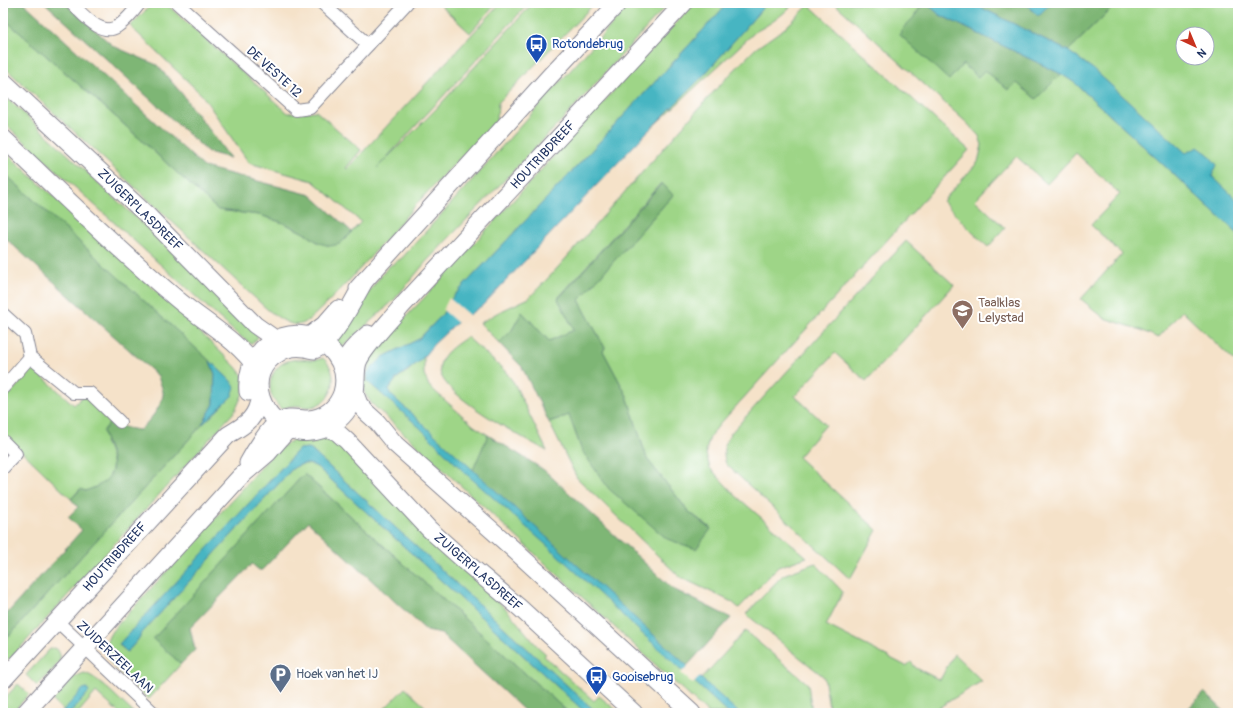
<svg xmlns="http://www.w3.org/2000/svg" width="1241" height="716" font-family="Pangolin,sans-serif">
<rect width="100%" height="100%" fill="#fff"/>
<filter id="ink" filterUnits="userSpaceOnUse"><feTurbulence type="fractalNoise" baseFrequency=".025" numOctaves="2"/><feDisplacementMap in="SourceGraphic" scale="8" xChannelSelector="R" yChannelSelector="G"/><feConvolveMatrix kernelMatrix="1 2 1 2 8 2 1 2 1" color-interpolation-filters="sRGB"/></filter>
<filter id="wash" filterUnits="userSpaceOnUse"><feTurbulence type="fractalNoise" baseFrequency=".012" numOctaves="4" result="noise"/><feDisplacementMap in="SourceGraphic" scale="16" xChannelSelector="R" yChannelSelector="G"/><feGaussianBlur stdDeviation="0.9" result="paint"/><feColorMatrix in="noise" values="0 0 0 0 0 0 0 0 0 0 0 0 0 0 0 0 0 1.4 0 .05"/><feComposite in="paint" operator="in"/></filter>
<g filter="url(#wash)">
<rect width="100%" height="100%" fill="#f5e2c9"/>
<g fill="#9ed587" stroke="#5c8272" fill-rule="evenodd">
<path d="M153,3H165L288,113L316,111L361,150L346,168L347,169L501,3H529L377,168L436,109L533,3H595L498,103L497,120C467,152 435,182 407,215C380,246 354,277 325,305C319,310 311,319 304,323C292,329 278,317 268,310L3,66V18L117,118L218,210L260,215L286,224L306,234L319,243H341L361,222L313,181L249,163L202,95L130,26Z"/>
<polygon points="438,3 495,3 496,4 470,33"/>
<polygon points="631,3 669,3 564,118 425,263 394,300 341,348 333,341 377,281 388,267 402,258"/>
<polygon points="694,3 728,3 566,178 451,299 442,315 419,339 383,357 367,373 390,393 389,389 397,378 408,371 424,356 424,374 429,386 474,426 488,435 473,472 701,679 745,631 808,684 812,713 708,713 372,404 365,394 363,385 372,352 424,298"/>
<path d="M767,3H794C782,16 770,24 755,32L647,132L704,75Z"/>
<polygon points="834,3 923,3 914,17 901,30 963,64 985,70 1008,90 1017,82 1036,99 1061,74 1075,83 1238,234 1238,364 1182,311 1158,338 1141,330 1104,318 1081,299 1122,254 1091,225 1120,194 1076,153 1047,184 1016,156 975,200 1005,228 988,247 971,231 943,201 978,162 982,145 979,136 967,123"/>
<path d="M1117,3H1238V201L1093,69L1068,51ZM1183,34H1207V58H1183Z"/>
<polygon points="809,5 969,150 719,425 710,437 707,447 706,454 710,468 735,495 807,557 778,567 739,608 732,602 680,577 577,478 549,422 569,415 582,451 711,528 689,512 647,459 627,396 603,351 605,348 579,300 673,195 661,183 558,298 574,330 549,341 522,312 512,330 499,343 480,323 497,313 529,298 552,274 717,88 755,49 785,28"/>
<polygon points="3,94 254,328 258,338 251,344 236,333 3,122"/>
<polygon points="3,150 176,309 235,366 243,376 243,393 235,411 9,660 3,654 3,642 202,425 232,396 230,380 3,172"/>
<path d="M906,241L954,285L866,381L835,353L795,396L826,425L798,457L877,530L850,579L726,464C722,451 724,446 730,434Z"/>
<path d="M467,337L505,371L514,383L547,451C524,438 443,396 440,371C438,355 456,345 467,337Z"/>
<path d="M323,358C339,372 336,398 315,406C307,409 301,405 293,406C289,406 285,408 281,409C277,404 272,399 271,393C267,378 277,362 292,360C303,357 312,363 323,358Z"/>
<path d="M31,370H35L74,405L85,394L112,420L105,442C119,469 113,483 85,491L80,489L71,499L3,433V402Z"/>
<path d="M305,438L328,439L343,446L433,541L507,610L537,646L546,654L544,656L594,701L599,696L620,713H597L309,448L299,449L119,645L127,652L137,641L142,633L292,469C301,463 308,462 317,467L586,713H569L304,474L154,639L181,664L149,699C141,692 133,685 125,677C110,663 98,653 112,631L245,486L274,452L293,440Z"/>
<polygon points="815,563 843,592 826,625 906,666 911,662 916,668 940,680 954,654 982,681 930,713 830,713 824,677 746,614 783,575"/>
<path d="M53,648L57,649C59,652 61,655 60,659C58,666 43,680 37,686L26,675L49,650Z"/>
<path d="M84,673C98,676 122,703 134,713H119L96,692L78,713H66L53,701L74,677Z"/>
<polygon points="18,684 29,694 12,713 3,713 3,700"/>
<polygon points="405,688 432,713 388,713 384,709"/>
</g>
<g fill="#7eb674" stroke="#4c7269">
<polygon points="3,3 24,3 204,167 311,195 352,232 340,244 330,246 319,243 306,234 286,224 260,215 218,210 117,118 3,18"/>
<polygon points="45,3 65,3 113,46 157,65 183,95 191,107 212,133 230,158 208,152"/>
<polygon points="923,3 926,3 940,15 1061,74 1036,99 1017,83 1008,90 985,70 978,77 963,64 949,80 900,35 901,30 914,17"/>
<polygon points="972,3 1025,3 1038,16 1051,3 1117,3 1068,51"/>
<path d="M3,172L210,361L215,374L214,404L202,425L5,640L3,638V618L82,530L68,517L78,507L71,499L81,489L85,491C104,485 119,475 110,452C107,443 105,441 103,431L112,420C119,427 130,429 140,430C149,421 161,408 163,395C164,390 159,381 158,376L3,236Z"/>
<polygon points="662,183 673,195 579,300 605,348 603,351 627,396 647,459 689,512 711,529 696,549 667,539 609,489 582,451 569,415 549,422 522,367 499,343 512,330 522,312 549,341 574,330 558,299"/>
<polygon points="488,435 544,470 673,589 731,618 687,666 472,472"/>
<polygon points="304,474 569,713 527,713 441,634 427,631 308,522 262,570 259,570 252,564 190,628 195,650 181,664 153,639"/>
<polygon points="1204,692 1226,713 1184,713"/>
</g>
<g fill="#47b5c2" stroke="#317290">
<polygon points="728,3 767,3 704,75 647,132 483,305 454,325 433,345 420,361 397,378 389,389 390,394 739,713 728,713 552,550 464,472 419,427 368,382 367,373 383,357 419,339 442,315 451,299 566,178"/>
<polygon points="926,3 972,3 1068,51 1093,69 1186,153 1198,147 1208,154 1217,165 1212,176 1238,201 1238,234 1075,83 1061,74 940,15"/>
<polygon points="1025,3 1051,3 1038,16"/>
<polygon points="210,361 230,380 235,387 232,396 202,425 214,404 215,374"/>
<path d="M309,448L322,460L597,713H586L317,467C308,462 301,463 292,469L142,633L137,641L127,652L119,644L299,449Z"/>
<polygon points="87,688 89,692 70,713 61,713 83,689"/>
</g>
<g fill="#f5e2c9">
<polygon points="449,298 470,316 459,324 443,310"/>
<polygon points="689,665 701,675 693,684 681,673"/>
</g>
</g>
<g filter="url(#ink)">
<g fill="none" stroke-linecap="round" stroke-linejoin="round">
<defs>
<g id="street">
<path d="M71,3C83,14 101,38 118,26C127,20 134,11 140,3"/>
<polyline points="177,3 296,110 310,108 407,3"/>
<polyline points="322,3 368,45"/>
<polyline points="3,314 25,334 30,357 74,393 90,393 120,422"/>
<polyline points="3,388 30,357"/>
<polyline points="3,441 16,454 3,468"/>
<polyline points="57,621 154,713"/>
</g>
<g id="secondary">
<polyline points="3,81 147,215 255,325 275,339"/>
<path d="M3,138C60,192 116,248 177,299C204,322 238,340 258,370"/>
<path d="M365,280C353,301 341,326 324,344C321,346 318,349 314,350C311,350 308,349 305,348C296,347 286,348 279,353C241,374 263,425 299,432C325,436 350,417 355,392C357,382 355,371 358,362C364,347 390,321 401,307L684,3"/>
<polyline points="358,288 550,76 618,3"/>
<polyline points="309,336 324,325 338,309"/>
<path d="M341,366C348,352 357,343 368,334"/>
<polyline points="355,394 359,404 366,412 377,422 395,444 512,548 692,713"/>
<polyline points="327,428 337,432 347,441 429,529 468,564 520,608 634,713"/>
<path d="M248,463C254,452 268,429 278,422C288,415 298,419 308,419C324,418 337,408 342,393C345,383 344,372 340,363C314,312 243,334 248,392"/>
<path d="M3,680L228,435C247,424 257,418 260,395"/>
<polyline points="25,713 240,477 268,453 286,432 292,430"/>
</g>
</defs>
<use href="#street" stroke="#888894" stroke-width="14"/>
<use href="#secondary" stroke="#888894" stroke-width="19"/>
<use href="#street" stroke="#fff" stroke-width="12"/>
<use href="#secondary" stroke="#fff" stroke-width="17"/>
</g>
</g>
<defs>
<symbol id="bus-pin" viewBox="-11 -11 22 30"><path d="M0 17L-7.5 6A9.5 9.5 0 1 1 7.5 6Z" fill="#1a4fb4" stroke="#fff"/><path d="M-5-6H5V4H4V6H2V4H-2V6H-4V4H-5ZM-3.5-4V0h7V-4ZM-3.5 1.2v1.5H-2V1.2ZM2 1.2v1.5H3.5V1.2Z" fill="#fff"/></symbol>
<symbol id="school-pin" viewBox="-11 -11 22 30"><path d="M0 17L-7.5 6A9.5 9.5 0 1 1 7.5 6Z" fill="#8d6e63" stroke="#fff"/><path d="M0-5L7-2L0 1L-7-2ZM-4 1L0 2.5L4 1V4Q0 6-4 4Z" fill="#fff"/></symbol>
<symbol id="parking-pin" viewBox="-11 -11 22 30"><path d="M0 17L-7.5 6A9.5 9.5 0 1 1 7.5 6Z" fill="#5c6f8a" stroke="#fff"/><path d="M-3.5-5.5H1a3.5 3.5 0 0 1 0 7H-1V5.5H-3.5ZM-1-3.4V-.6H.8a1.4 1.4 0 0 0 0-2.8Z" fill="#fff"/></symbol>
</defs>
<g fill-rule="evenodd">
<use href="#bus-pin" x="524" y="32" width="25" height="34"/>
<use href="#school-pin" x="950" y="298" width="25" height="34"/>
<use href="#parking-pin" x="268" y="662" width="25" height="34"/>
<use href="#bus-pin" x="584" y="664" width="25" height="34"/>
</g>
<g text-anchor="middle" dominant-baseline="central" stroke-width="4" stroke-linejoin="round" paint-order="stroke">
<g font-size="13" fill="#164399" stroke="#fff" text-anchor="start">
<text x="552" y="44">Rotondebrug</text>
<text x="612" y="677">Gooisebrug</text>
</g>
<g font-size="13" fill="#1b2f5e" stroke="#fff">
<text transform="translate(274 72) rotate(42)">DE VESTE 12</text>
<text transform="translate(543 155) rotate(-47)">HOUTRIBDREEF</text>
<text transform="translate(140 210) rotate(44)">ZUIGERPLASDREEF</text>
<text transform="translate(115 557) rotate(-48)">HOUTRIBDREEF</text>
<text transform="translate(478 572) rotate(41)">ZUIGERPLASDREEF</text>
<text transform="translate(115 657) rotate(43)">ZUIDERZEELAAN</text>
</g>
<g font-size="13" fill="#785e54" stroke="#fff" text-anchor="start">
<text x="978" y="303">Taalklas<tspan x="978" dy="15">Lelystad</tspan></text>
</g>
<g font-size="13" fill="#4e5e75" stroke="#fff" text-anchor="start">
<text x="296" y="674">Hoek van het IJ</text>
</g>
</g>
<rect width="1241" height="716" fill="none" stroke="#fff" stroke-width="16"/>
<g transform="translate(1195 46) rotate(136)"><circle r="19" fill="#ffffff" stroke="#a4acbf"/>
<path d="M0-3L7 15L0 10L-7 15Z" fill="#c8321e"/>
<text y="-6" font-size="11" font-weight="bold" text-anchor="middle" fill="#1b2f5e">N</text>
</g>
</svg>
